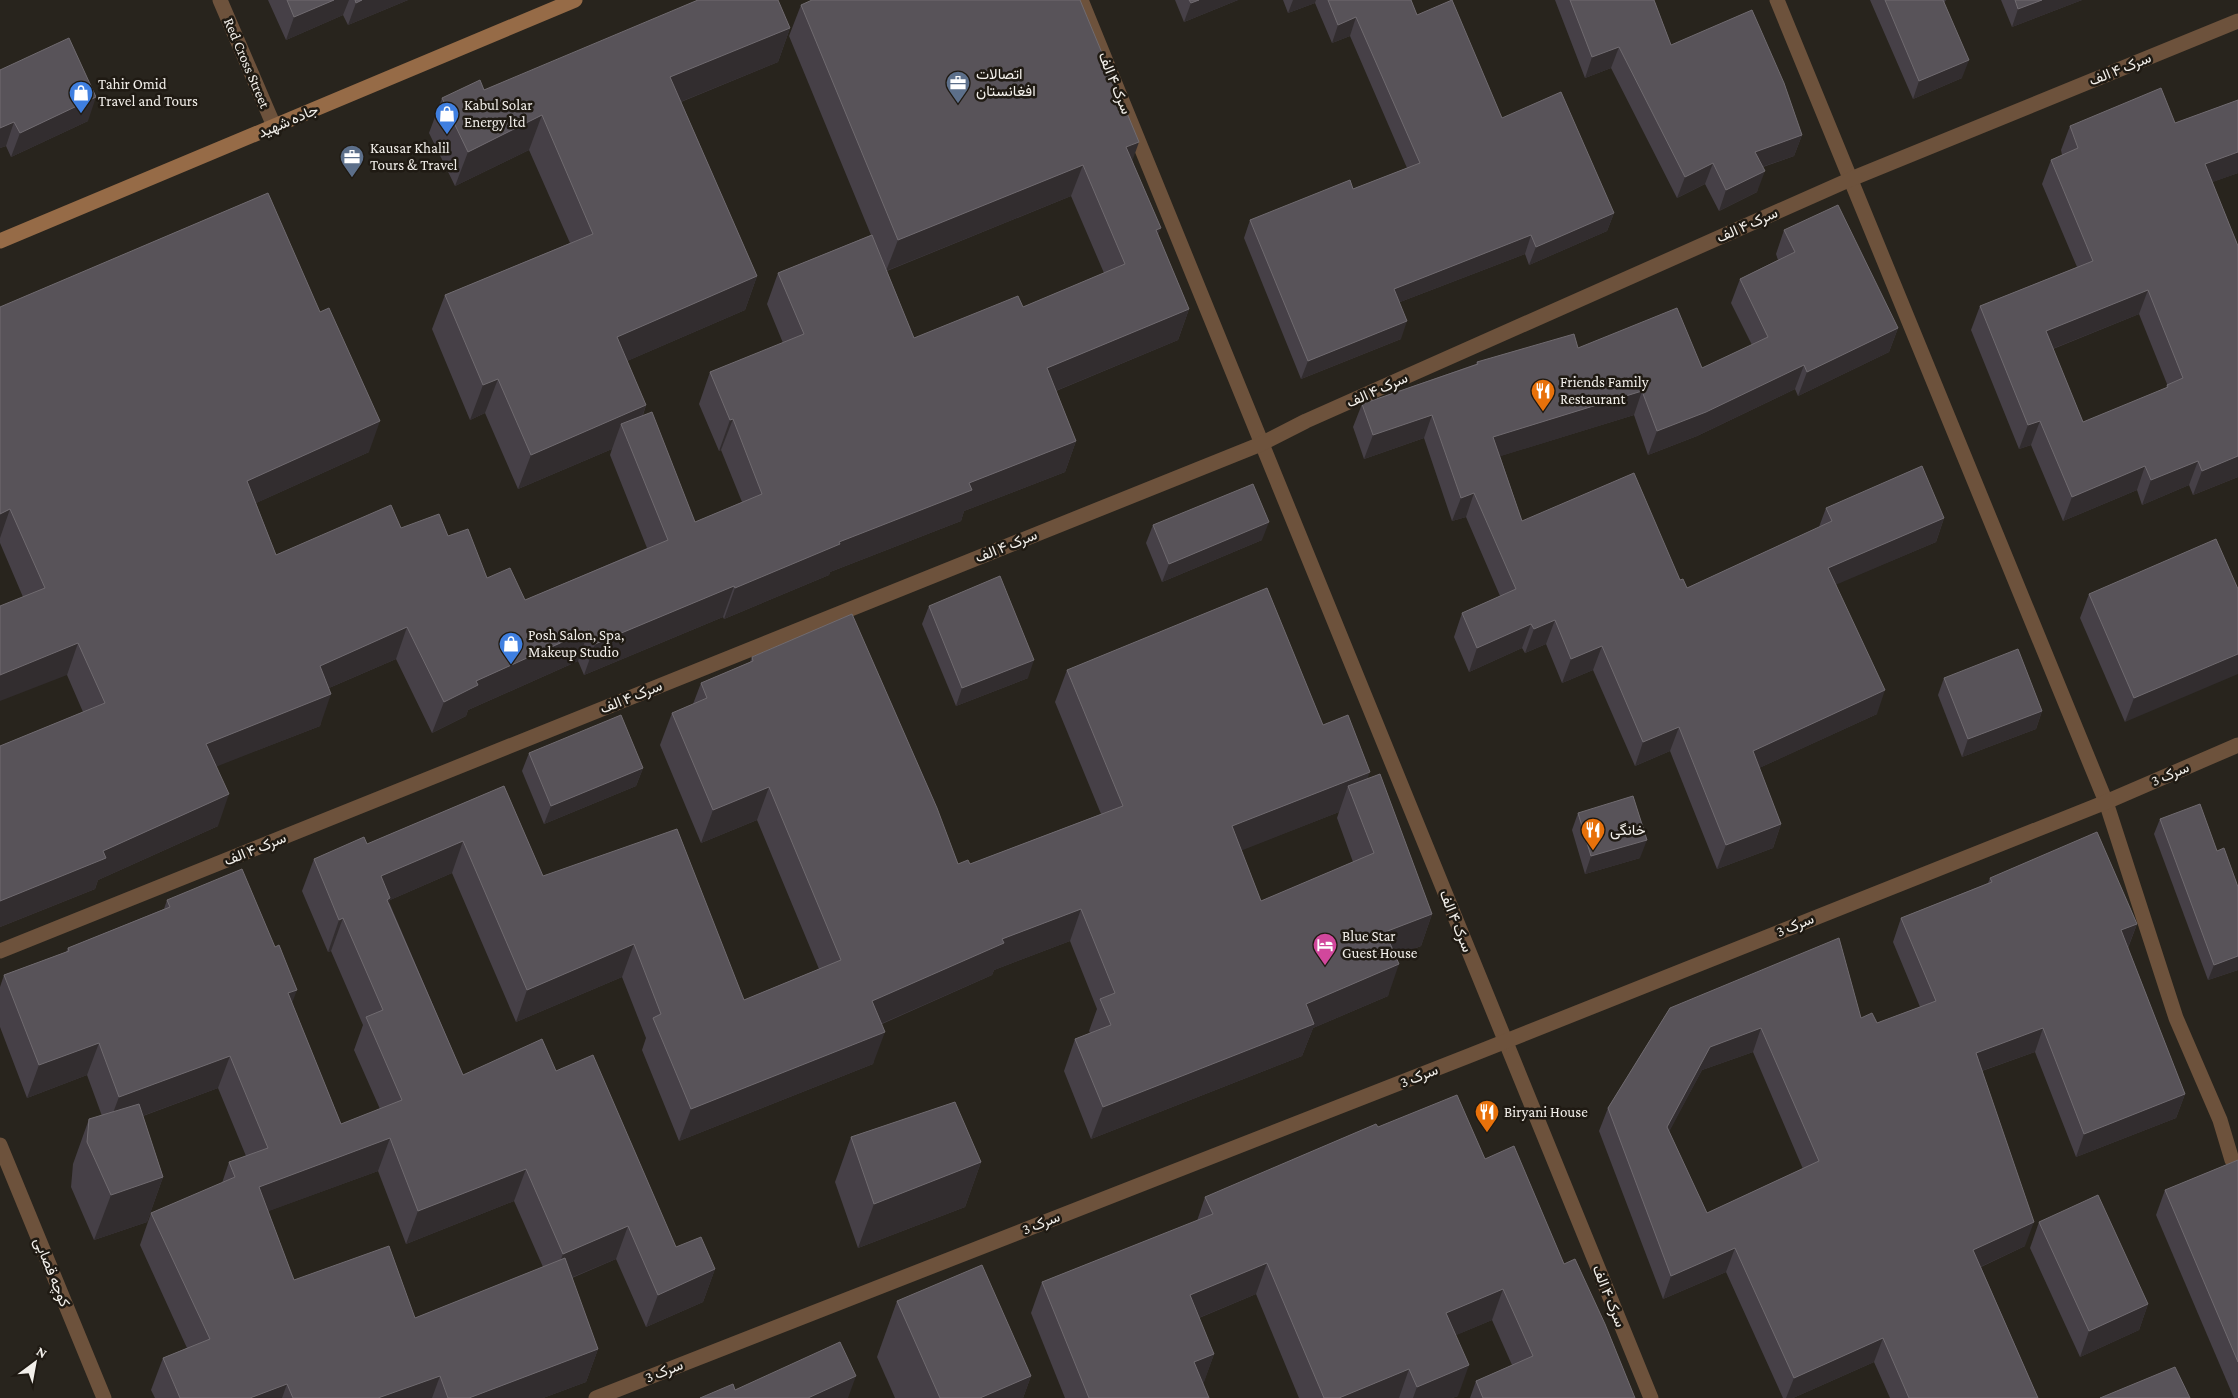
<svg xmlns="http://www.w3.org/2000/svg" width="2238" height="1398" font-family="'Crimson Pro',Vazirmatn,serif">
<rect width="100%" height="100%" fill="#28241d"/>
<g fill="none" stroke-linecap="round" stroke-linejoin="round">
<g stroke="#6d523c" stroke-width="15">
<polyline points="220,0 274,126"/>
<polyline points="1081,0 1651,1398"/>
<polyline points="1777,0 2106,802 2176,1018 2220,1120 2232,1160"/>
<polyline points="0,951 1261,444 1306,421 1851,179 2238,21"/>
<polyline points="0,1145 104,1398"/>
<polyline points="596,1398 1471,1055 2106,802 2238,745"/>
</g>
<polyline stroke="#966b47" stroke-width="15" points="0,241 575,0"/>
</g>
<g fill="#464047" fill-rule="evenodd">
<polygon points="268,0 408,0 348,25 343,15 286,40"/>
<polygon points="1175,0 1238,0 1184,22"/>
<polygon points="1283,0 1411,0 1417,15 1502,118 1614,213 1607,231 1529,265 1525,254 1400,302 1401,339 1301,379 1244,238 1250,220 1353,189 1407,168 1350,36 1332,43 1315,3 1288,13"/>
<polygon points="1555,0 1654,0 1671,45 1802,135 1794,156 1763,167 1757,192 1719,211 1705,184 1677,198 1611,68 1585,78"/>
<polygon points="1870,0 1946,0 1944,3 1962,78 1913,99"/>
<polygon points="2001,0 2082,0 2012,27"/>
<path d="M801,5L1132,160L1158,235L1189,309L1178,340L1056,391L1076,441L1065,472L964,511L961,521L830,572L829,575L724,619L723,617L584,675L578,661L468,710L466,716L432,733L396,659L329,688L320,726L216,766L218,826L98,880L95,889L0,927V746L83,712L67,675L23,597L0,543V307L369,452L256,503L276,555L401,528L448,536L487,578L525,600L647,548L610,455L612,449L518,489L485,413L470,420L432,329L445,295L570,243L529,150L455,186L429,133L442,98L790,28L778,62L681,102L757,276L745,310L627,361L646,405L643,415L695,522L742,502L721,450L719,451L699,404L710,372L783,343L767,304L778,273L871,235L789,36ZM1071,196L1104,273L1023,307L914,338L887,271Z"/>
<polygon points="0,70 88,121 11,157 6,146 0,148"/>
<path d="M2238,100V173L2212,182L2238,246V477L2193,495L2189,485L2142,505L2137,490L2063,521L2031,445L2019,449L1971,330L1980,306L2077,267L2042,184L2051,160L2062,155L2061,150L2070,126L2175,123ZM2139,314L2167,384L2166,389L2083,422L2053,349Z"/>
<polygon points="1784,230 1898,328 1889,352 1798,396 1795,389 1697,436 1648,455 1634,415 1500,456 1522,521 1680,580 1687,588 1819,527 1826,508 1944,518 1936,542 1836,584 1877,714 1759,768 1781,824 1773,848 1717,869 1670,751 1635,766 1593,670 1562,683 1546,644 1525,653 1522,648 1469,672 1454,637 1462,613 1500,596 1466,517 1452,521 1424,438 1364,459 1353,427 1362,404 1476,364 1477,362 1578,348 1702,368 1752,345 1731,303 1740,279 1778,260 1776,254"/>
<polygon points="1153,525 1262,540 1162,582 1146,543"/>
<polygon points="2238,589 2125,722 2080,618 2089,594"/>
<polygon points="929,606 1028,678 956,706 922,624"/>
<path d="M752,657L958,864H970L1101,814L1055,702L1067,670L1323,725L1368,778L1432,914L1421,946L1396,956L1388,996L1313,1028L1302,1056L1091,1139L1064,1071L1075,1039L1090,1033L1089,1031L1097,1009L1070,941L994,970L992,975L882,1024L873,1064L679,1141L642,1050L646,1038L622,977L516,1022L452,873L390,900L389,902L463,1075L556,1071L676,1247L715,1269L703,1302L646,1327L616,1259L572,1278L598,1349L586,1382L543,1398H155L151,1390L163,1358L187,1348L140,1245L151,1213L222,1183L229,1162L246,1156L218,1088L143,1116L163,1177L147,1222L94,1240L71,1187L73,1164L89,1119L102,1116L87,1075L27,1098L0,1027V987L4,975L66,952L68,948L164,909L167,900L292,1003L341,1124L380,1109L354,1050L363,1025L331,951L328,952L302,891L314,859L367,844L504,786L543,876L744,1000L819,969L757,820L701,843L660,745L672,713L693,704L701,683L750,662ZM1339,812L1337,818L1353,862L1261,901L1241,850ZM378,1171L406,1244L514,1201L543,1267L415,1318L294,1280L268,1211Z"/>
<polygon points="1944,678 2042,711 2036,729 1962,757 1938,695"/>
<polygon points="529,753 643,768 636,786 544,824 522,771"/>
<polygon points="1578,813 1640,858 1585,874 1572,830"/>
<polygon points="2160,819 2217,851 2238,887 2238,970 2208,980 2154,834"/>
<path d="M1990,878L2137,924L2128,948L2185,1094L2176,1118L2076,1157L2035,1052L1982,1071L2025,1246L1981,1267L2038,1398H1890L1874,1362L1793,1398H1783L1726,1272L1663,1299L1599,1131L1608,1108L1670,1008L1861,1018L1877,1023L1920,1007L1893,942L1901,918L1988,883ZM1753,1052L1803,1169L1707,1213L1669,1131L1702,1070Z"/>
<polygon points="1378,1127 1485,1159 1564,1264 1635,1398 1470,1398 1476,1381 1512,1365 1492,1320 1456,1335 1458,1396 1452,1398 1299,1398 1256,1294 1199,1318 1214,1354 1203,1384 1209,1398 1065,1398 1031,1313 1042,1282 1197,1221 1205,1197"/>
<polygon points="851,1137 981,1162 965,1207 858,1248 835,1182"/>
<polygon points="2238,1160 2238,1398 2234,1398 2156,1215 2165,1190"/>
<polygon points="2039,1222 2148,1304 2139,1330 2080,1357 2030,1248"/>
<polygon points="897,1301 1031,1376 1023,1398 895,1398 877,1357"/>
</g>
<g fill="#322d2f">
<polygon points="334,0 349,0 343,15 286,40 294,17"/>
<polygon points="362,0 408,0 348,25 356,3"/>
<polygon points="1199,0 1238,0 1184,22 1191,3"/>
<polygon points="1293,0 1316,0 1315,3 1288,13"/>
<polygon points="2042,0 2082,0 2012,27 2018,9"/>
<polygon points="1356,17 1350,36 1332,43 1338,25"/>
<polygon points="790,28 778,62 658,111 670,77"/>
<polygon points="1619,47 1611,68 1585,78 1592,57"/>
<polygon points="1969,60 1962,78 1913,99 1919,81"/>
<polygon points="96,97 88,121 11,157 20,133"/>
<polygon points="542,115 529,150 455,186 468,152"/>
<polygon points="14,122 6,146 0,148 0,128"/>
<polygon points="1802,135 1794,156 1747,172 1755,152"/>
<polygon points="1139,142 1128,173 1126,147"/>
<polygon points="2238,152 2238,173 2196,188 2205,164"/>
<polygon points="1713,163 1705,184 1677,198 1685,177"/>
<polygon points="1083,165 1071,196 886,271 898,240"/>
<polygon points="1765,171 1757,192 1719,211 1726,190"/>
<polygon points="1614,213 1607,231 1529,265 1536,247"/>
<polygon points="1161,228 1149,259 1156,230"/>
<polygon points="1531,235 1525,254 1387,307 1394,289"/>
<polygon points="757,276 745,310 604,371 617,337"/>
<polygon points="2148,290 2139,314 2037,355 2046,331"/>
<polygon points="1189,309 1178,340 1036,399 1047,368"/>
<polygon points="1407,321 1401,339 1301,379 1308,361"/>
<polygon points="1898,328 1889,352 1798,396 1807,372"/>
<polygon points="1804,365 1795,389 1697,436 1648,455 1657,431"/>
<polygon points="498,379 485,413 470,420 483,385"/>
<polygon points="1642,391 1634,415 1485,461 1493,437"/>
<polygon points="646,405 634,440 621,424 612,449 518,489 531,455"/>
<polygon points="1432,415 1424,438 1364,459 1373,435"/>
<polygon points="733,419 721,450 719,451 730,420"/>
<polygon points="380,421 369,452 236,512 247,481"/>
<polygon points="2040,421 2031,445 2019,449 2028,425"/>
<polygon points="1076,441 1065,472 964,511 961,521 830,572 829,575 724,619 735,588 839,542 969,483"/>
<polygon points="2238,456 2238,477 2193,495 2202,471"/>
<polygon points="2198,461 2189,485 2142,505 2151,480"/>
<polygon points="2145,466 2137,490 2063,521 2072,497"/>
<polygon points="1474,493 1466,517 1452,521 1461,498"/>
<polygon points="10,509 0,538 0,514"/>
<polygon points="1944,518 1936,542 1819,592 1828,568"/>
<polygon points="1269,522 1262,540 1162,582 1169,564"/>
<polygon points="734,586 723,617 584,675 595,644"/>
<polygon points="1555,620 1546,644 1525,653 1534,629"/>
<polygon points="1531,624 1522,648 1469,672 1477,648"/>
<polygon points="407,627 396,659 308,697 320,666"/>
<polygon points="589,630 578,661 468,710 466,716 432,733 444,702 476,681"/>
<polygon points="78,643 67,675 0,701 0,675"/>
<polygon points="1602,646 1593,670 1562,683 1571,659"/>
<polygon points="2238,654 2238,674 2125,722 2134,698"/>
<polygon points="1034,660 1028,678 956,706 962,688"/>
<polygon points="1885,690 1877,714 1744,775 1753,751"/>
<polygon points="331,694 320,726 195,775 206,744"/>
<polygon points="2042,711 2036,729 1962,757 1968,739"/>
<polygon points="1679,727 1670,751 1635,766 1643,742"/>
<polygon points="643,768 636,786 544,824 551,806"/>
<polygon points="1370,772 1358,804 1348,786 1339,812 1220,859 1232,826"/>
<polygon points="769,787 757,820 701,843 713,810"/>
<polygon points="229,794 218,826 98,880 95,889 0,927 0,901 103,851"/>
<polygon points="1781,824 1773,848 1717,869 1726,845"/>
<polygon points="1647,840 1640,858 1585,874 1591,856"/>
<polygon points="463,841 452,873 390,900 378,931 381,876"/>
<polygon points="1081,909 1070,941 994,970 992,975 860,1033 872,1001 1002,939"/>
<polygon points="1432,914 1421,946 1373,964 1385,932"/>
<polygon points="343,918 331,951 328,952 339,920"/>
<polygon points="2137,924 2128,947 2112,954 2121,930"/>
<polygon points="634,944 622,977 516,1022 527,990"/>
<polygon points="2238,956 2238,970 2208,980 2214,965"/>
<polygon points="1399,964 1388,996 1313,1028 1302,1056 1091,1139 1103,1107 1306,1004"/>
<polygon points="297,990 285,1022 288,993"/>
<polygon points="1761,1028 1753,1052 1702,1070 1659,1151 1667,1127 1710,1047"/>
<polygon points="2043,1028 2035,1052 1967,1076 1976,1053"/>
<polygon points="885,1032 873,1064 679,1141 691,1109"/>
<polygon points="99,1043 87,1075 27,1098 39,1065"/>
<polygon points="230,1056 218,1088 107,1129 119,1097"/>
<polygon points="2185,1094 2176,1118 2076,1157 2084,1134"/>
<polygon points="390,1138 378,1171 247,1219 259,1187"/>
<polygon points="981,1162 965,1207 858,1248 874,1204"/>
<polygon points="526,1169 514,1201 406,1244 418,1211"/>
<polygon points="163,1177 147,1222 94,1240 111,1195"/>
<polygon points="2034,1222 2025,1246 1965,1274 1973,1250"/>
<polygon points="628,1226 616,1259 551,1286 563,1254"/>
<polygon points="1735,1248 1726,1272 1663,1299 1671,1276"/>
<polygon points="1267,1263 1256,1294 1179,1326 1190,1295"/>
<polygon points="715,1269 703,1302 646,1327 658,1295"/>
<polygon points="1503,1289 1492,1320 1435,1344 1446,1313"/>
<polygon points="2148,1304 2139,1330 2080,1357 2089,1331"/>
<polygon points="1883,1338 1874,1362 1793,1398 1786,1398 1794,1378"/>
<polygon points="598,1349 586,1382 543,1398 469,1398"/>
<polygon points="1214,1354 1203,1385 1194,1362"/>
<polygon points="1469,1365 1458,1396 1452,1398 1413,1398 1417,1387"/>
<polygon points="1409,1369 1399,1398 1339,1398"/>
<polygon points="440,1376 432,1398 378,1398"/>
<polygon points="856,1376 848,1398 808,1398"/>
<polygon points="1031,1376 1023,1398 980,1398"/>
<polygon points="287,1384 282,1398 250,1398"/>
</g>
<g fill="#585359" stroke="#706b70" fill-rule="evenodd">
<polygon points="287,0 334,0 294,17"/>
<polygon points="355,0 362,0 356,3"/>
<polygon points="698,0 778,0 790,28 670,77 757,276 617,337 646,405 531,455 498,379 483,385 445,295 593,234 542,115 468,152 442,98 480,80 484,90"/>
<polygon points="812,0 1080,0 1139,142 1126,147 1161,228 1156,230 1189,309 1047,368 1076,441 969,483 972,490 839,542 840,544 735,588 734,586 595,644 589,630 476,681 478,685 444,702 407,627 320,666 331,694 206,744 229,794 103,851 106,858 0,901 0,746 105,703 78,643 0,675 0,606 45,588 10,509 0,514 0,307 268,193 320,312 329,308 380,421 247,481 276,555 391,505 401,528 439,514 448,536 468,529 487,578 510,568 525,600 668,540 621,424 652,412 695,522 762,494 733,419 730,420 710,372 804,334 778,273 872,235 914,338 1018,296 1023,307 1125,264 1083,165 898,240 801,5"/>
<polygon points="1189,0 1199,0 1191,3"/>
<polygon points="1328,0 1411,0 1417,15 1452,0 1502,118 1561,92 1614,213 1536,247 1531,235 1394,289 1407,321 1308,361 1250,220 1350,180 1353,189 1420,163 1356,17 1338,25"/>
<polygon points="1570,0 1654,0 1671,45 1752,10 1784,83 1802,135 1755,152 1765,171 1726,190 1713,163 1685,177 1619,47 1592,57"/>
<polygon points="1885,0 1943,0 1969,60 1919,81"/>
<polygon points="2015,0 2042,0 2018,9"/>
<polygon points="69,38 96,97 20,133 14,122 0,128 0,70"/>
<path d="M2161,88L2175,123L2238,100V152L2205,164L2238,246V456L2202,471L2198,461L2151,480L2145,466L2072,497L2040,421L2028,425L1980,306L2093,261L2051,160L2078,148L2070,126ZM2148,290L2183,378L2167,385L2168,387L2083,422L2046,331Z"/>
<polygon points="1838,205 1898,328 1807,372 1804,365 1706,412 1657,431 1642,391 1493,437 1522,521 1634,473 1680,580 1683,579 1687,588 1832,521 1826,508 1922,466 1944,518 1828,568 1885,690 1753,751 1781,824 1726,845 1679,727 1643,742 1602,646 1571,659 1555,620 1534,629 1531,624 1477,648 1462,613 1516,589 1474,493 1461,498 1432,415 1373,435 1362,404 1478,364 1477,362 1574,334 1578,348 1677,308 1702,368 1768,337 1740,279 1795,252 1784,230"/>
<polygon points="1253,484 1269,522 1169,564 1153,525"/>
<polygon points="2216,539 2238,589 2238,654 2134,698 2089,594"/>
<polygon points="1000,576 1034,660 962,688 929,606"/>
<polygon points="1267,588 1323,725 1348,715 1370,772 1232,826 1261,901 1374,853 1348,786 1380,774 1432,914 1385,932 1399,964 1306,1004 1314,1024 1103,1107 1075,1039 1111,1025 1100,999 1115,993 1081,909 1002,939 1004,943 872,1001 885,1032 691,1109 653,1018 661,1014 634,944 527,990 463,841 381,876 390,898 387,900 463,1075 542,1039 556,1071 593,1055 676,1247 701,1237 715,1269 658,1295 628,1226 563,1254 526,1169 418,1211 390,1138 259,1187 294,1280 389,1246 415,1318 565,1258 598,1349 469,1398 448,1398 440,1376 378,1398 293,1398 287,1384 250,1398 180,1398 163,1358 210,1339 151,1213 235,1177 229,1162 268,1148 230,1056 119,1097 99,1043 39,1065 4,975 69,951 68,948 170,907 167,900 242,869 275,947 279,945 297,990 288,993 341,1124 402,1100 366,1017 383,1010 343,918 339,920 314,859 364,837 367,844 504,786 543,876 677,829 744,1000 841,960 769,787 713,810 672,713 707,698 701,683 753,661 752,657 852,614 937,808 958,864 968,860 970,864 1123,806 1067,670"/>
<polygon points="2018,649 2042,711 1968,739 1944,678"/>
<polygon points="621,715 643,768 551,806 529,753"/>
<polygon points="1633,796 1647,840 1591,856 1578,813"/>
<polygon points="2200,804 2217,851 2224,848 2238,887 2238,956 2214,965 2160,819"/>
<path d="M2097,832L2137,924L2121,930L2185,1094L2084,1134L2043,1028L1976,1053L2034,1222L1973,1250L2038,1398H1909L1883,1338L1794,1378L1735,1248L1671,1276L1608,1108L1670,1008L1839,938L1861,1018L1872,1013L1877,1023L1936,1001L1901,918L1992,882L1990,878ZM1761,1028L1819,1161L1707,1213L1667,1127L1710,1047Z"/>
<polygon points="1457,1095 1485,1159 1514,1146 1564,1264 1575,1259 1605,1324 1635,1398 1483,1398 1476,1381 1533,1356 1503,1289 1446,1313 1469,1365 1417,1387 1409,1369 1339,1398 1324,1398 1267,1263 1190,1295 1214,1354 1194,1362 1209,1398 1089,1398 1042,1282 1213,1214 1205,1197 1376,1124 1378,1127"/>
<polygon points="955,1102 981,1162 874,1204 851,1137"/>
<polygon points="139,1104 163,1177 111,1195 87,1142 89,1119"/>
<polygon points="2238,1160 2238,1362 2165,1190"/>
<polygon points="2098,1195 2148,1304 2089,1331 2039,1222"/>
<polygon points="982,1265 1031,1376 980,1398 940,1398 897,1301"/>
<polygon points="840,1342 856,1376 808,1398 700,1398 733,1384 735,1390"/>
<polygon points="2175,1367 2190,1398 2100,1398"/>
</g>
<defs>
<symbol id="office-pin" viewBox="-11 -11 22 30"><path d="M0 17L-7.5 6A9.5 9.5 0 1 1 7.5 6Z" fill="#5c6f8a" stroke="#1f1a13"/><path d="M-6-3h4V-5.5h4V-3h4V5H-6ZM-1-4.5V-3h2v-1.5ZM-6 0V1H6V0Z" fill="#fff"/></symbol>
<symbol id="shop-pin" viewBox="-11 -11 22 30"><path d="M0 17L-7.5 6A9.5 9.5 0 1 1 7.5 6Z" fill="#3f7fe0" stroke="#1f1a13"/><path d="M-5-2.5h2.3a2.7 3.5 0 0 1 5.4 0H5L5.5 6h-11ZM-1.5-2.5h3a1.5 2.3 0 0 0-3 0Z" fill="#fff"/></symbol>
<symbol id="restaurant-pin" viewBox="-11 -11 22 30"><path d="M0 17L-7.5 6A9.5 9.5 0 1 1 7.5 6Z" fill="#e8710a" stroke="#1f1a13"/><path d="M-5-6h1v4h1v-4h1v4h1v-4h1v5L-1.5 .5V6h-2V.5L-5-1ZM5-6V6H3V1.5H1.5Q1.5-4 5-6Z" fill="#fff"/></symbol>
<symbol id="hotel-pin" viewBox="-11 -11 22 30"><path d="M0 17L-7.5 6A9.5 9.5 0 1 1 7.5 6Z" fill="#d1479c" stroke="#1f1a13"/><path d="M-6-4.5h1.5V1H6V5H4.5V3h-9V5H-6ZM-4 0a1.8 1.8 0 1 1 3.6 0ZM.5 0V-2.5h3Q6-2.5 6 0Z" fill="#fff"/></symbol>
</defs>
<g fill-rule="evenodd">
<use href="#office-pin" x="944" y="69" width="28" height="38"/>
<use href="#shop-pin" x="67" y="79" width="28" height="38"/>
<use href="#shop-pin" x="433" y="100" width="28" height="38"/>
<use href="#office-pin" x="338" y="143" width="28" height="38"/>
<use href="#restaurant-pin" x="1529" y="377" width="28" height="38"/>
<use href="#shop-pin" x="497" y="630" width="28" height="38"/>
<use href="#restaurant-pin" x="1579" y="816" width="28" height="38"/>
<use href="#hotel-pin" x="1311" y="931" width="28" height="38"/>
<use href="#restaurant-pin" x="1473" y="1098" width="28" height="38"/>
</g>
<g text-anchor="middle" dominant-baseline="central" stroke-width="5" stroke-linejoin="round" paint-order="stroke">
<g font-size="15" fill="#f2efea" stroke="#1f1a13">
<text transform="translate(247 63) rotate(67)">Red Cross Street</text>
<text transform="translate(2120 69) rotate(-22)">سرک ۴ الف</text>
<text transform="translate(1115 83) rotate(68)">سرک ۴ الف</text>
<text transform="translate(288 121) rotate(-23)">جاده شهید</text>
<text transform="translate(1747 225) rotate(-24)">سرک ۴ الف</text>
<text transform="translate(1377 390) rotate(-24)">سرک ۴ الف</text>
<text transform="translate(1006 546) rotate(-22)">سرک ۴ الف</text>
<text transform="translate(631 697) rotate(-22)">سرک ۴ الف</text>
<text transform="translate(2170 774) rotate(-23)">سرک 3</text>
<text transform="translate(255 849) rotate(-22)">سرک ۴ الف</text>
<text transform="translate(1456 921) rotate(68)">سرک ۴ الف</text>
<text transform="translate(1795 925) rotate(-22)">سرک 3</text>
<text transform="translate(1419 1076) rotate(-21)">سرک 3</text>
<text transform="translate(1041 1223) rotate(-21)">سرک 3</text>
<text transform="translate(52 1272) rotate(68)">کوچه قصابی</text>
<text transform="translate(1609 1296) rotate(68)">سرک ۴ الف</text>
<text transform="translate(664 1371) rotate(-21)">سرک 3</text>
</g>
<g font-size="15" fill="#f2efea" stroke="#1f1a13" text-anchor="start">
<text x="976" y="74">اتصالات<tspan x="976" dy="17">افغانستان</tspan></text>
<text x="98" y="84">Tahir Omid<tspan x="98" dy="17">Travel and Tours</tspan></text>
<text x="464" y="105">Kabul Solar<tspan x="464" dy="17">Energy ltd</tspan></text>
<text x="370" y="148">Kausar Khalil<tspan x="370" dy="17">Tours &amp; Travel</tspan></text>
<text x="1560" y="382">Friends Family<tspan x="1560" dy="17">Restaurant</tspan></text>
<text x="528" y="635">Posh Salon, Spa,<tspan x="528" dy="17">Makeup Studio</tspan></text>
<text x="1610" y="830">خانگی</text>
<text x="1342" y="936">Blue Star<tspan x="1342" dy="17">Guest House</tspan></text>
<text x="1504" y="1112">Biryani House</text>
</g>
</g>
<g transform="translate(35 1363) rotate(32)" stroke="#1f1a13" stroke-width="4" paint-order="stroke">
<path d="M0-4L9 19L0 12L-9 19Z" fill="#f2efea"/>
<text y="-8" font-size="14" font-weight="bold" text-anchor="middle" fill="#f2efea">N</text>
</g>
</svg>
